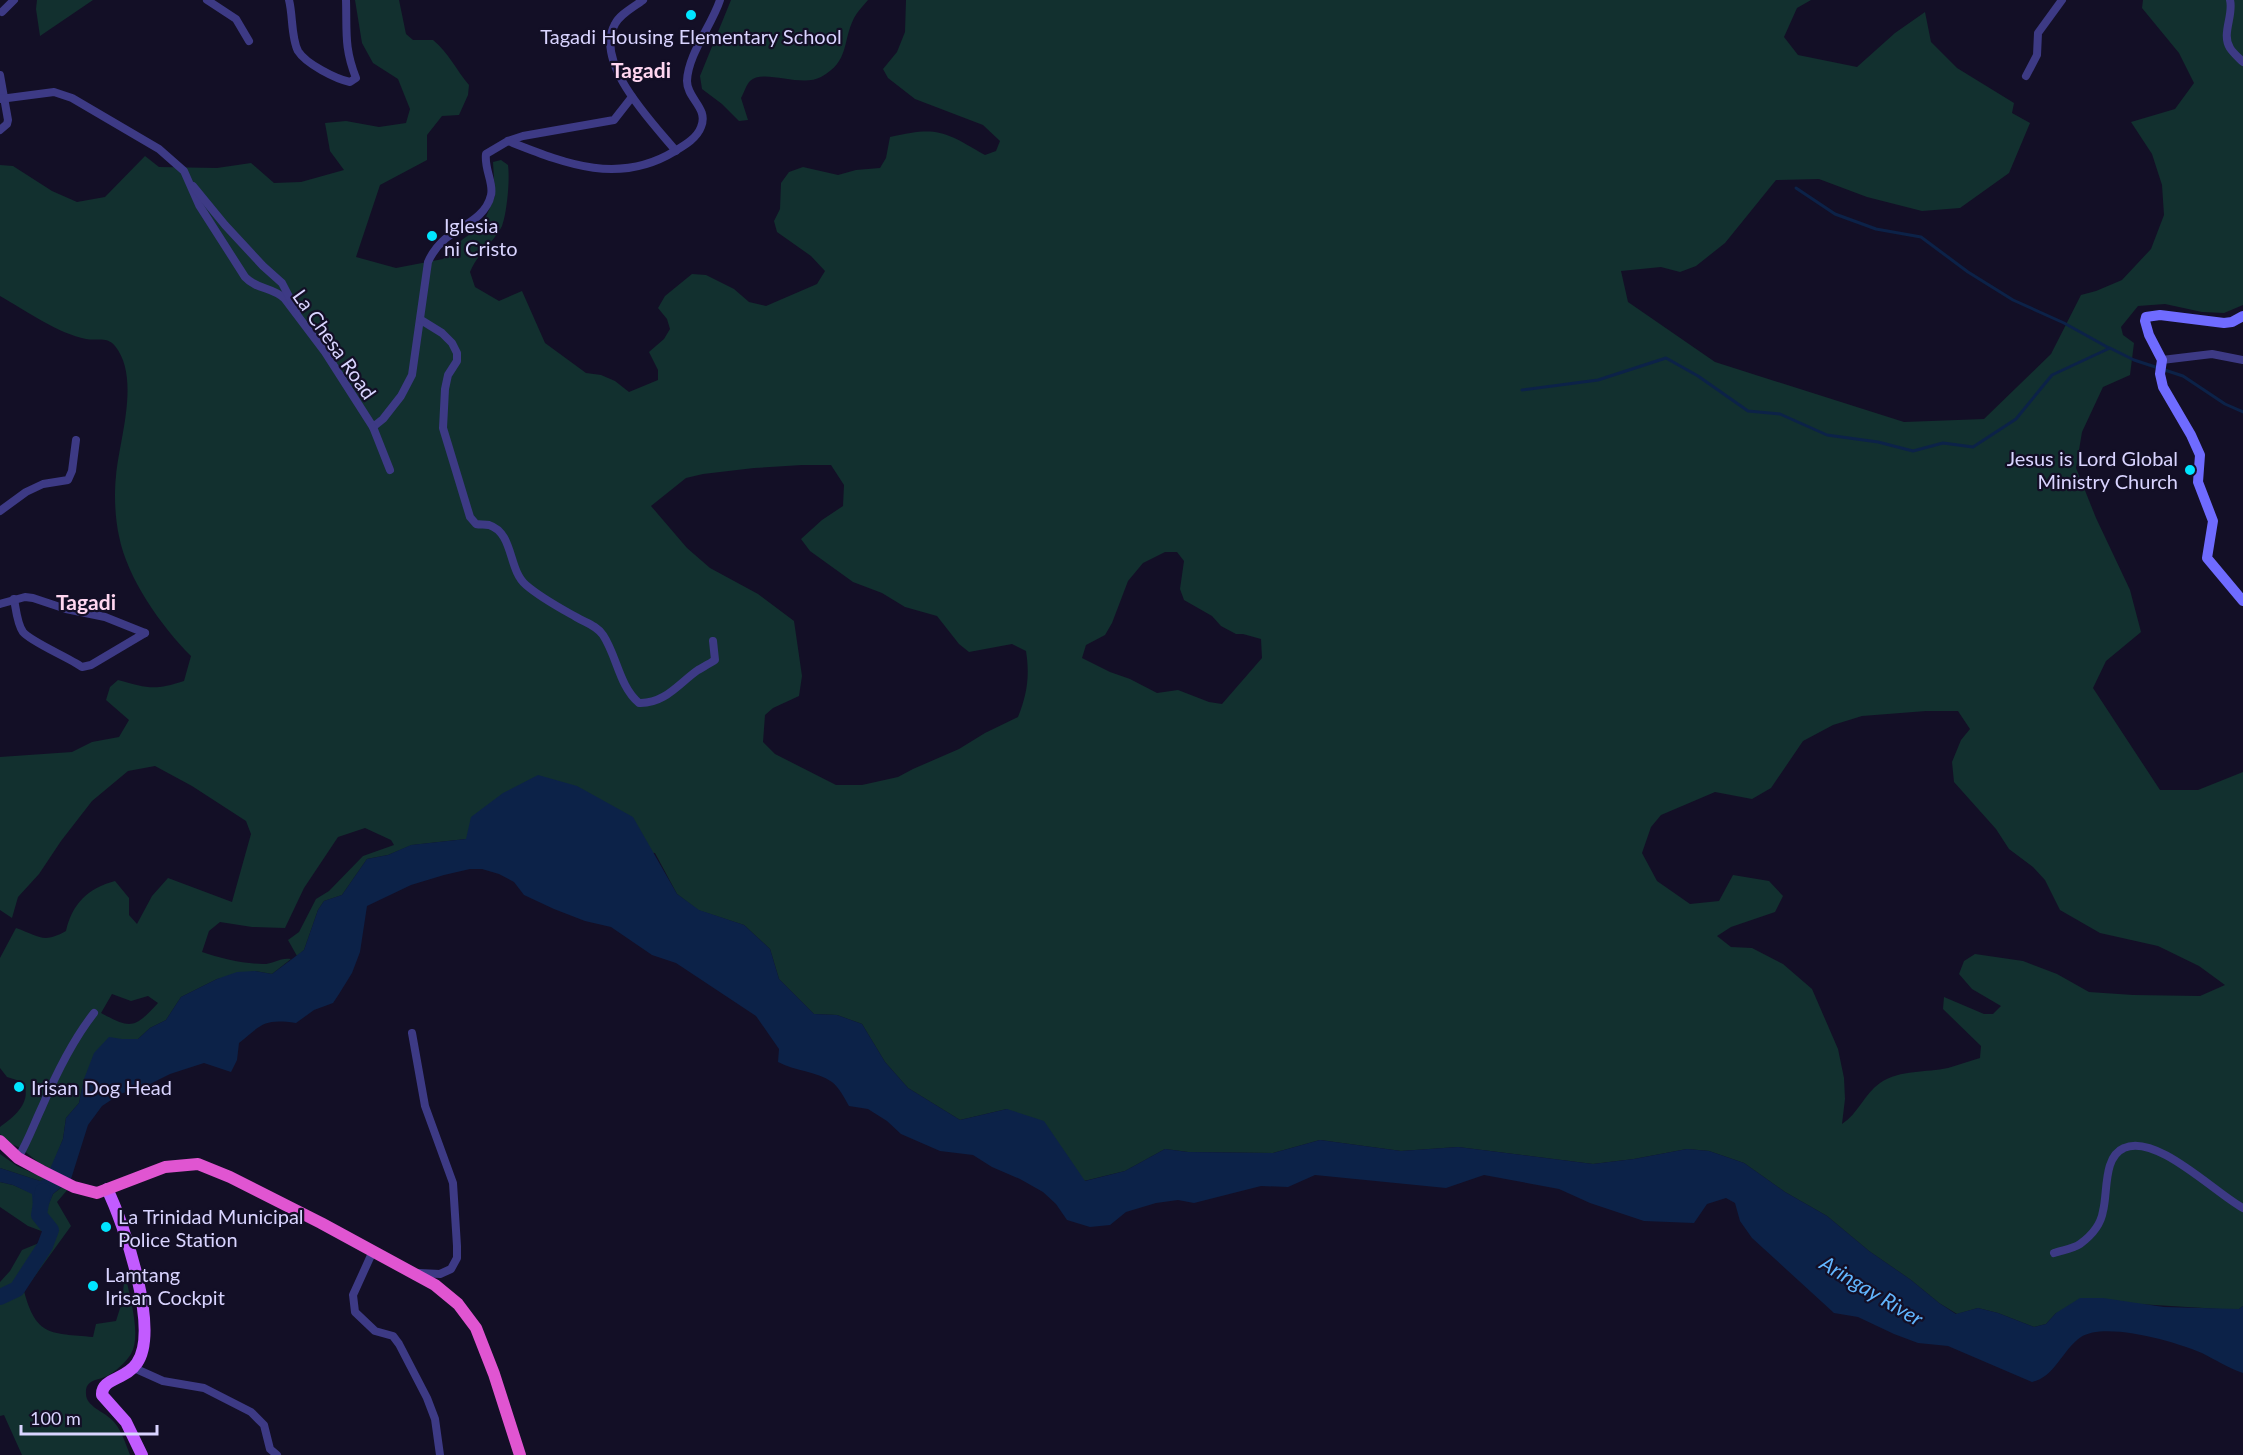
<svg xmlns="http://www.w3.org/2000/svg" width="2243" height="1455" font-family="Lato,sans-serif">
<rect width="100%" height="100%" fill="#130f26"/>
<g fill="#12302f" fill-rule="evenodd">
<polygon points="37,0 93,0 40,36 36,9"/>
<path d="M355,0H399L406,34L413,40H433C449,53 456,70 469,85L468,95L459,115L442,116L427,135V160L380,185L356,257L396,268L443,259L463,239L482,226L495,196L493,162L501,160L508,165C510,179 507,213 502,226C494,242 477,254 470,272L475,287L499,301L522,291L545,343L586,373L601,375L615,381L629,392L658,380V370L649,352L664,339L670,329L667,319L658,308L665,296L692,274L706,275L734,289L749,302L766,306L817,284L825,271L811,256L777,232L774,221L780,209L781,183L789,172L803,167L838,175L856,170L880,168L886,158L890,137C937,126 944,131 985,155L996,151L1000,141L983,125L915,99L888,78L883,69L897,52L905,32L906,0H1811L1797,8L1784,37L1798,55L1857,67L1895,33L1925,12L1931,42L1957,68L2014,103L2012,113L2030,123L2009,173L1960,208L1922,211L1867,197L1819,179L1776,180L1725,243L1696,266L1680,272L1661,267L1621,271L1628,302L1715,362L1904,422L1984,419L2051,354L2081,295L2096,291L2122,280L2151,249L2164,215L2162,185L2152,154L2131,122L2175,109L2194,83L2179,53L2142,8L2143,0H2243V305L2224,313L2202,312L2165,304L2138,306L2121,327L2123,335L2134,343L2130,375L2103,387L2082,432L2076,468L2096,518L2130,590L2141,632L2106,661L2093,688L2160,790H2198L2243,772V1306L2239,1309H2220L2138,1304L2056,1313L2046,1324L2034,1327L1998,1313L1978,1308L1957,1314L1939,1303L1911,1280L1869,1251L1827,1216L1785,1192L1744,1163L1709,1151L1687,1149L1634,1159L1593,1164L1458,1147L1401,1151L1320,1140L1273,1153L1188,1152L1165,1149L1125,1171L1084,1181L1066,1154L1007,1109L960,1120L908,1088L885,1062L862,1024L837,1015L814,1014L779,979L770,949L744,925L698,910L677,894L655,853L466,839L412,845L388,855L367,859L342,895L324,901L318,910L304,950L297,956L288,940L299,932L316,899L329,891L363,856L394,845L391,840L365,828L338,837L304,888L285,928L252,927L220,922L209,931L202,952C220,958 244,964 263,964C273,964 281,957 291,959L272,974L255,971L217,979L181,997L166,1020L150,1028L138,1039H122L84,1079L79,1103L66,1118L63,1139L51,1169C38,1163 33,1158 23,1150C14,1143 10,1147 0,1134V1127C14,1117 33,1102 23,1082L7,1077L0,1068V958L16,928C39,936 43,944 66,931C72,904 88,888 115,881L129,898V915L137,924L152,896L168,878L232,902L251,834L246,821L192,786L155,766L128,771L92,801L61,841L39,874L18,897L12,918L0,910V757L72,752L92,742L119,737L129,720L106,700L110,687L118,680C147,688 154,691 184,681L191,656C161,626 127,578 119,536C115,518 114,495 116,476C119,440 141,378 115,346C107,336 97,341 86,339C59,334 25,310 0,296V165L13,166L52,191L77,202L105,197L145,156L159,167L217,168L251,163L274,183L301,182L344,170L330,151L325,123L346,121L379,127L406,123L410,109L398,79L373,63L362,43ZM802,465H831L844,485L843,506L822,520L801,539L810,551L853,582L882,593L905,607L937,616L959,644L969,652L1012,644L1026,651C1030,676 1027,695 1018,717L985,733L959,749L913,769L898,777L862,785H836L775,754L763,742L765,715L773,708L799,696L802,676L794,621L758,594L710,568L687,548L651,506L686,478L703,474L754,468ZM1165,552H1177L1184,561L1180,589L1184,600L1212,616L1221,626L1236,634H1243L1261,639L1262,658L1222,704L1209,702L1178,690L1157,693L1130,679L1110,672L1082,658L1086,645L1105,635L1112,623L1128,581L1143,563ZM1926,711H1958L1970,729L1961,740L1952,762L1954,782L1996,829L2009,849L2033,867L2045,880L2060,910L2100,933L2158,946L2199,966L2225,985L2200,996L2133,995L2089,992L2057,974L2023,961L1975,954L1964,961L1959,974L1972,989L2001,1006L1993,1014H1984L1944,997L1943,1009L1981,1046L1980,1058C1969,1061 1959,1065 1948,1068C1926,1073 1901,1069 1880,1083C1864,1094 1858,1114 1842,1124L1845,1099L1844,1078L1838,1049L1812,989L1783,964L1752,948L1731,947L1717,936L1731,927L1775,912L1783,896L1769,881L1733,875L1719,901L1690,904L1657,881L1642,853L1651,827L1661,815L1715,792L1752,799L1771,788L1803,741L1833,725L1862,716ZM112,994L131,1001L148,996L158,1003C134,1029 131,1029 101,1013Z"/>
<path d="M731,0H868C863,6 857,12 854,18C842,42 850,61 821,77C801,88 763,68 750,81C746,85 744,93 741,98L748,120L739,121L722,104L702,89L700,76Z"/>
<polygon points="0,1154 17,1166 46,1179 40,1181 0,1168"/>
<path d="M0,1182L13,1185L50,1201L53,1194L62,1187L68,1189L57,1202L71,1226L24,1291C36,1337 51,1333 93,1337L96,1324L116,1321L122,1302L125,1273C129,1295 142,1335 131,1354C126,1362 115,1372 107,1376C97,1381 85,1379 86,1394C86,1406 104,1412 111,1419C121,1428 125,1442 130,1455H22L4,1415L0,1416V1282L10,1271L22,1250L39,1243L45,1235L44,1232L28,1226L0,1207Z"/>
</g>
<path fill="#0c2248" d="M538,775L577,786L633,817L677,894L699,910L744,925L770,949L779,979L814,1014L837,1015L862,1024L885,1062L908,1088L960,1120L1007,1109L1044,1121L1085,1181L1125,1171L1165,1149L1188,1152L1273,1153L1320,1140L1401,1151L1458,1147L1593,1164L1634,1159L1687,1149L1709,1151L1744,1163L1785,1192L1827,1216L1869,1251L1911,1280L1939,1303L1956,1314L1978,1308L1998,1313L2034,1327L2046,1324L2056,1313L2080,1298H2103L2164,1307L2239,1309L2243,1306V1373C2228,1368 2216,1360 2202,1353C2177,1342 2105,1321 2081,1337C2062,1350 2055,1377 2032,1382L1948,1346L1918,1343L1894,1334L1858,1317L1834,1313L1752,1238L1740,1221L1735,1203L1726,1198L1707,1204L1694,1223L1644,1221L1590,1203L1559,1189L1484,1175L1446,1188L1315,1175L1288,1187L1261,1186L1194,1203L1178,1200L1156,1203L1126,1212L1110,1225L1090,1227L1067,1220L1056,1204L1043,1192L1020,1179L992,1167L973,1155L940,1151L901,1134L887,1121L868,1109L849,1106C845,1099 839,1087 832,1082C816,1071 795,1071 778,1062L779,1049L756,1016L676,963L652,955L611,927L585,921L554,909L524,895L514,882L499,874L482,869H470L444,875L411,885L367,906L360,952L352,973L339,994L333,1003L314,1010L296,1023C265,1019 263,1023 239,1043L237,1060L231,1072L204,1063L170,1074L146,1086L120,1094L102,1106L88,1125L71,1179L53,1194L47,1209L33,1208L32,1194L13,1185L0,1182V1168L40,1181L46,1178L63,1139L66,1118L79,1103L84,1079L94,1053L109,1037L122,1039H138L150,1028L166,1020L181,997L217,979L237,972L255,971L272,974L304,950L318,910L324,901L342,895L367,859L388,855L411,845L466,839L471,817L503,793Z"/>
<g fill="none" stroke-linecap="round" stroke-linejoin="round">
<g stroke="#0c2248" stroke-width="3">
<polyline points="1796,188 1835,214 1876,229 1921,237 1968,272 2013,300 2064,323 2109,348"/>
<polyline points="1522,390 1598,380 1666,358 1698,376 1748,411 1780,414 1827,435 1878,442 1913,451 1943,443 1973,447 2016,419 2052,375 2110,348 2134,360 2183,376 2225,404 2243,412"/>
</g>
<polyline stroke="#0c2248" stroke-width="16" points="0,1297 17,1289 45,1246 51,1230 39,1215 43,1191"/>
<g stroke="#3d3a85" stroke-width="8">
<polyline points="207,0 236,19 249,41"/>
<path d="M289,0C293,15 291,38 298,51C306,64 336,79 350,82L356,78C344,48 347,32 346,0"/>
<path d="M643,0C634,7 620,14 615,24C593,63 653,123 676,151"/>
<path d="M2230,0C2234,15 2221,34 2230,48C2233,53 2239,58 2243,62"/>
<polyline points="2,12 14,0"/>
<polyline points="0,75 8,120 7,124 0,130"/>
<polyline points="2026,76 2037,55 2038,33 2062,0"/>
<path d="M0,99L54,92L72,98L159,149L184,171L199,205L245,277C257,290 273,287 285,299L325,352L373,427L383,419L401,396L412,375L428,262C432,253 437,246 445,239C461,226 486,218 491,195C494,183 484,169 486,154L508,141L523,136L614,120L632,97"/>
<path d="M508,141C564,163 618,186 675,151C685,145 697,138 701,127C709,108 687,99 687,81C688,54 712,25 720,0"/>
<polyline points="193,186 225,225 263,266 282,283 297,312"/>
<path d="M421,320L442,333L452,343L457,353V361L448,375L445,389L443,428L470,517L476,524C480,525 485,524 489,525C514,533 508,570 526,585C541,598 560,608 576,617C586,623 596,625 603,635C617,656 619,686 639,703C665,704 679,683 698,670C703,667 709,664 715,660L713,641"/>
<polyline points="2162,360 2212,354 2243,360"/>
<polyline points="373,427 390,470"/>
<polyline points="0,511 26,492 43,484 68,480 72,471 76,440"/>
<path d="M14,599C16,609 17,624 23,632C31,642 68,657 82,667L91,665L145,633"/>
<polyline points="0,604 25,597 33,598 66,609 105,617 145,633"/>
<polyline points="412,1033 425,1106 453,1183 457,1246 457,1258 451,1269 440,1274 419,1273"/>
<path d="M18,1158C28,1141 34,1124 42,1107C56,1074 72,1041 94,1013"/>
<polyline points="373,1251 353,1295 355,1312 375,1331 393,1336 399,1344 427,1398 435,1419 440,1455"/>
<path d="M2054,1253C2062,1250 2073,1249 2080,1244C2091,1236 2101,1224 2103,1211C2108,1192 2103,1157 2124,1148C2156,1133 2215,1193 2243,1208"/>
<polyline points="134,1368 163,1381 204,1388 251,1412 264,1425 270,1449 277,1455"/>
</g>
<polyline stroke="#6f6bff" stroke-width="10" points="2243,316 2232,322 2224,323 2160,315 2146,317 2145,321 2149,335 2162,360 2160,374 2163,387 2191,435 2200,455 2198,482 2213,521 2207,558 2243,601"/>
<path stroke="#c25bff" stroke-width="12" d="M107,1189C124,1223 160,1330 137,1363C126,1380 101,1378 102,1395L126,1422L142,1455"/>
<polyline stroke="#e055d1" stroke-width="12" points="0,1141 18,1158 42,1171 74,1187 97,1193 165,1167 198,1164 230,1177 321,1223 435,1285 458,1304 476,1328 494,1374 520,1455"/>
</g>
<g fill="#00e5ff" stroke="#130f26" stroke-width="2">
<circle cx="691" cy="15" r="6"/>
<circle cx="432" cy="236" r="6"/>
<circle cx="2190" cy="470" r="6"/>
<circle cx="19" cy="1087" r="6"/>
<circle cx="106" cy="1227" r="6"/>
<circle cx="93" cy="1286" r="6"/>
</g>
<g text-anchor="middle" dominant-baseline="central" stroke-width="4.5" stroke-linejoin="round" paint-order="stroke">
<g font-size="20" fill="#d9d4ff" stroke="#130f26" text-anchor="start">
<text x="691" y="36" text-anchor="middle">Tagadi Housing Elementary School</text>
<text x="444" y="225">Iglesia<tspan x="444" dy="23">ni Cristo</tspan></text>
<text x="2178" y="458" text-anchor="end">Jesus is Lord Global<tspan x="2178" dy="23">Ministry Church</tspan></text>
<text x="31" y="1087">Irisan Dog Head</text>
<text x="118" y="1216">La Trinidad Municipal<tspan x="118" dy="23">Police Station</tspan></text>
<text x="105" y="1274">Lamtang<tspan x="105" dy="23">Irisan Cockpit</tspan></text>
</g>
<g font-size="20" fill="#d9d4ff" stroke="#130f26">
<text transform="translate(335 344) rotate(55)">La Chesa Road</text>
</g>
<g font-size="21" font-weight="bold" fill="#ffd6f0" stroke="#130f26">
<text x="641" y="69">Tagadi</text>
<text x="86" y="601">Tagadi</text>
</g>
<g font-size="21" font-style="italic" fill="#62b6ff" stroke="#130f26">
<text transform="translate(1872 1290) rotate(31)">Aringay River</text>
</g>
</g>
<path d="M21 1425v9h136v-9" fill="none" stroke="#d9d4ff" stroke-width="3"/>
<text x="30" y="1425" font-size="18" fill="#d9d4ff" stroke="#130f26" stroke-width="4.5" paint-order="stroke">100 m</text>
</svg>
